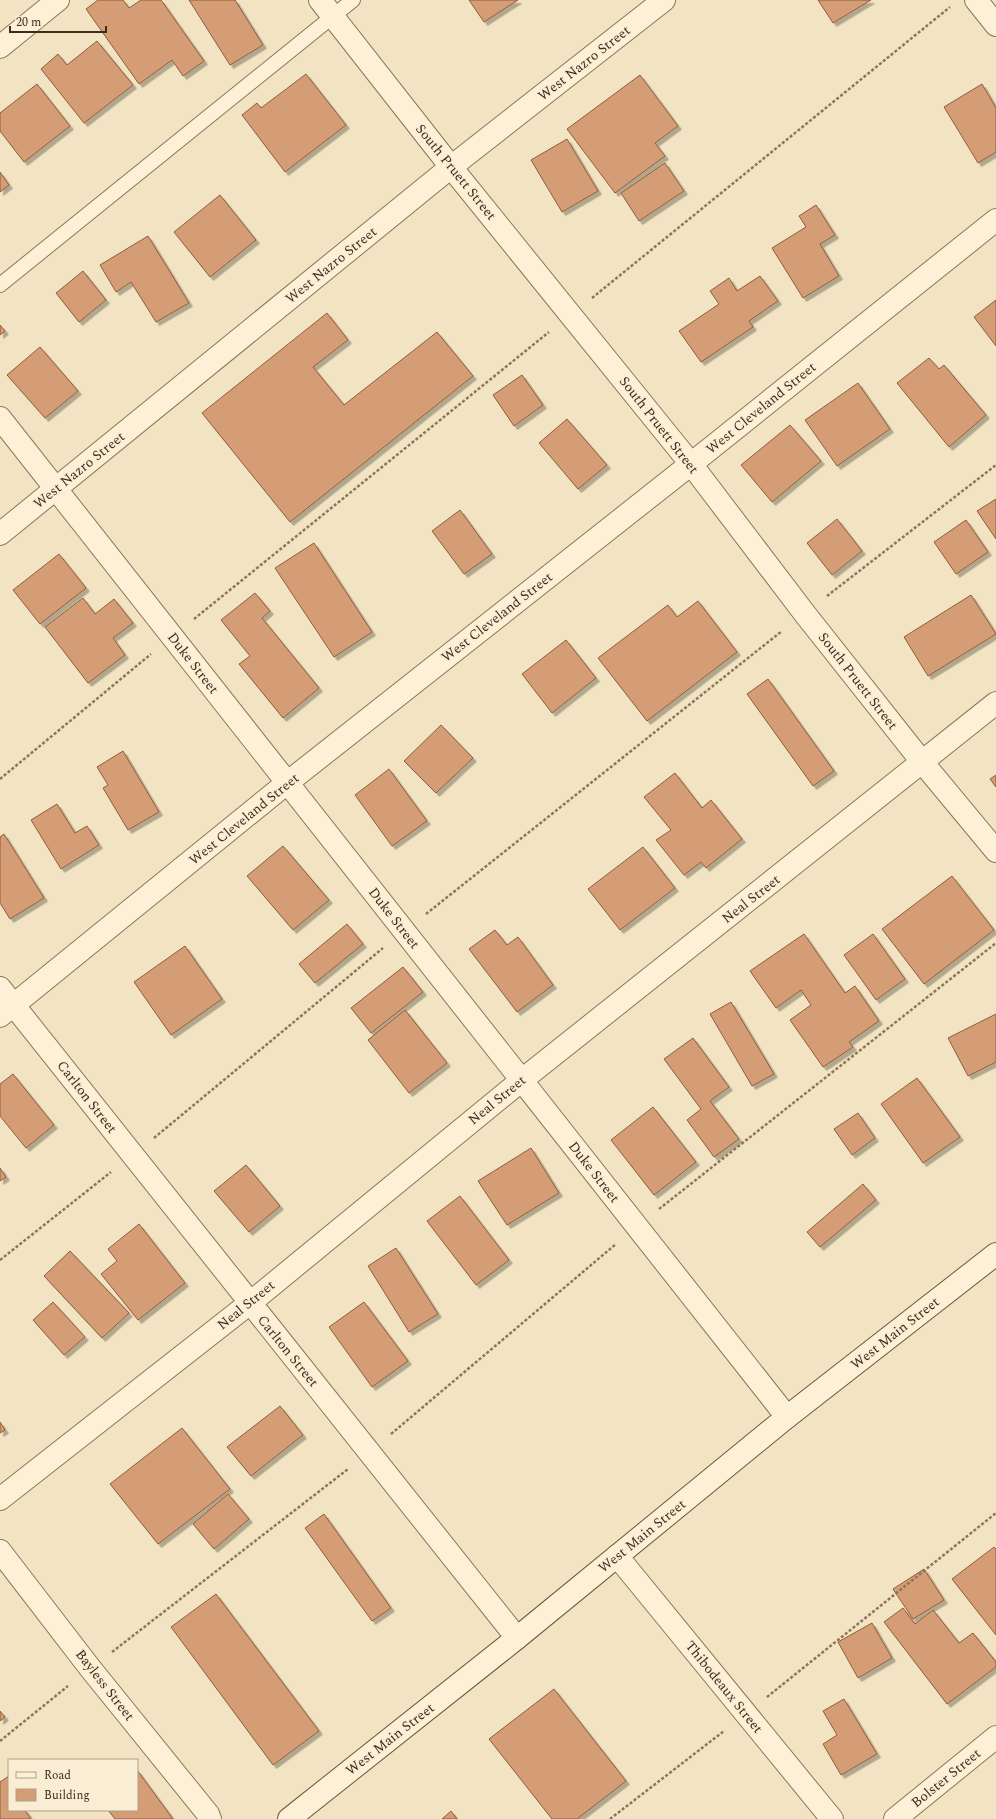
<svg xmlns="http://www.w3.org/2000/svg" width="996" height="1819" font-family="Spectral,serif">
<defs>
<filter id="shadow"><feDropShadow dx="3.5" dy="3.5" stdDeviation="0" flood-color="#0004"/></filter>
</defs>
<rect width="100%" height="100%" fill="#f2e4c2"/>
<g fill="#d49d74" stroke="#905d3b" filter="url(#shadow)">
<polygon points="98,0 123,0 129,8 141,0 161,0 204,61 183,76 172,60 139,84 86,9"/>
<polygon points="189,0 235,0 263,45 230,65"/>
<polygon points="469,0 518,0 484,22"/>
<polygon points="818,0 871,0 833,23"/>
<polygon points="97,41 133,85 84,123 41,69 58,54 67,65"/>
<polygon points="306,74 346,125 285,172 242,115 257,103 261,108"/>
<polygon points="640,75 678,126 655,143 665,156 615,193 567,129"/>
<polygon points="37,84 70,126 24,162 0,131 0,113"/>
<polygon points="982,84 996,108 996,152 978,163 944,107"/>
<polygon points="567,139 598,191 562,212 531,160"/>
<polygon points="665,163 684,191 639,221 621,193"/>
<polygon points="0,172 9,185 0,192"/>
<polygon points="220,195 256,240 210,277 174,232"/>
<polygon points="816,205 835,235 820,244 839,276 803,298 772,248 806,227 799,216"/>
<polygon points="148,236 189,303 156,322 131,282 116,292 100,265"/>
<polygon points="83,271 106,300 79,322 56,293"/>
<polygon points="760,276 778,301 749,321 753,327 701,362 679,331 719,304 710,291 729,278 737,291"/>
<polygon points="996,300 996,346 974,317"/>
<polygon points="327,313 348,340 313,367 344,405 437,332 473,376 290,522 202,413"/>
<polygon points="0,325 5,331 0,335"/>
<polygon points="40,347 78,391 45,418 7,375"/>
<polygon points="929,358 939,369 944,365 986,415 949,447 897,383"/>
<polygon points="522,375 543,405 514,426 493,395"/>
<polygon points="858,383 890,429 837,466 805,420"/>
<polygon points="567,419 607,465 578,489 539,443"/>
<polygon points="790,425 821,461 772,502 741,465"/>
<polygon points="996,499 996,539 977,511"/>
<polygon points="460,510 492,554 464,574 432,531"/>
<polygon points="837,519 862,551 832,575 807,543"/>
<polygon points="966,520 988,552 956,574 934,542"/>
<polygon points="314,543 372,632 334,657 275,568"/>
<polygon points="59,554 86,588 40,624 13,590"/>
<polygon points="255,593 270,611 262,618 319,688 283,718 239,664 250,656 221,620"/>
<polygon points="971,595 996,634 928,676 904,637"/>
<polygon points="83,598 95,614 114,599 133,623 113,638 125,655 88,683 45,627"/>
<polygon points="698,601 737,652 647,721 598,658 668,605 677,617"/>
<polygon points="566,640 596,678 552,713 522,674"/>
<polygon points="768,679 834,771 813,786 747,694"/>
<polygon points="441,725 473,758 436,793 404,761"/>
<polygon points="123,751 159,812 128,830 103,788 108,785 97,767"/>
<polygon points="389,769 427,821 392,846 355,795"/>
<polygon points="675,773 702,808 711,800 742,839 706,868 701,862 684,875 656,840 671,830 644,797"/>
<polygon points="996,775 996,787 990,779"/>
<polygon points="57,804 75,833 87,826 99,845 61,869 31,820"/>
<polygon points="4,834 44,898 10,919 0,903 0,837"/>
<polygon points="283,846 329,900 293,930 247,876"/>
<polygon points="643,847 675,888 620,930 588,889"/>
<polygon points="952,876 994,930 924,984 882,929"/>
<polygon points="347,924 363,944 315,983 299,964"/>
<polygon points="495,930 507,945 518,937 553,985 517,1012 469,949"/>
<polygon points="804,934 845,993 855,986 879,1021 849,1042 853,1047 823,1067 790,1020 811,1005 801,990 776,1008 750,971"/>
<polygon points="873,934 905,979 876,1000 844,955"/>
<polygon points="185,946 222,999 171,1035 134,982"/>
<polygon points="403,967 423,992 371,1033 351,1008"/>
<polygon points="731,1002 774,1074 752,1086 710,1014"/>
<polygon points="405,1010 447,1063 409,1093 368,1040"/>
<polygon points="996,1014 996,1062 968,1076 948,1038"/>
<polygon points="693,1038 729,1087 710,1101 739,1139 714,1157 687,1120 701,1109 664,1059"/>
<polygon points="13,1074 54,1125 26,1148 0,1116 0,1084"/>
<polygon points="917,1078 960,1137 923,1163 881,1104"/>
<polygon points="653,1107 696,1162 654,1195 611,1140"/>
<polygon points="858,1113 875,1138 852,1155 834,1129"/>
<polygon points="531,1148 559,1193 507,1225 478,1181"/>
<polygon points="246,1165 280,1206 249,1232 214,1191"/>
<polygon points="0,1168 6,1177 0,1181"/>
<polygon points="863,1184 876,1200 820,1247 807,1232"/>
<polygon points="460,1196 509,1260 476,1285 427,1221"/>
<polygon points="139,1224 185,1283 138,1320 101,1274 117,1261 108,1249"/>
<polygon points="396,1248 438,1314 409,1332 368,1266"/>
<polygon points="70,1251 129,1313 102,1338 44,1276"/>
<polygon points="53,1302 85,1337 64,1355 33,1320"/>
<polygon points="364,1302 408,1361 372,1387 329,1327"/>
<polygon points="280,1406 303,1435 251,1476 227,1447"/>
<polygon points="0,1422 5,1430 0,1433"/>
<polygon points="182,1428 230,1489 158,1544 110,1484"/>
<polygon points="228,1494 249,1519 214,1549 193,1524"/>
<polygon points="324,1514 391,1608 372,1621 305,1528"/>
<polygon points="994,1547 996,1549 996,1635 952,1579"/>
<polygon points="924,1569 944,1600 913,1619 893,1589"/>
<polygon points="216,1594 319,1731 273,1765 171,1627"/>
<polygon points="903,1608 915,1624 933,1610 959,1643 973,1633 996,1662 996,1667 947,1704 884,1622"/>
<polygon points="872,1623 892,1658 858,1678 838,1642"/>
<polygon points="554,1689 626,1781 577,1819 552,1819 489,1739"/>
<polygon points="844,1699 877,1754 841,1775 823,1744 837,1735 823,1711"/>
<polygon points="0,1711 5,1717 0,1721"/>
<polygon points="137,1770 173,1819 115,1819 108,1810 137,1810"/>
<polygon points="9,1776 9,1810 25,1810 31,1819 0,1819 0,1782"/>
<polygon points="451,1811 457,1819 442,1819"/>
</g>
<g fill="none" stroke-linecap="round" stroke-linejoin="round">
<defs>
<polyline id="service" points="0,285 353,0"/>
<g id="minor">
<polyline points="976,0 996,25"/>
<polyline points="0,47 58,0"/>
<polyline points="0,418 787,1417"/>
<polyline points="0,534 451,167 664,0"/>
<polyline points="0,988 517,1638"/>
<polyline points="0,1016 287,783 691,464 996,220"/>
<polyline points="0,1499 250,1303 522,1080 996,703"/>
<polyline points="0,1551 90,1668 208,1814 210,1819"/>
<polyline points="617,1556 832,1819"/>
<polyline points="895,1819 996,1737"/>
</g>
<polyline id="tertiary" points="320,0 451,167 691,464 805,614 923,763 996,851"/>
<polyline id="secondary" points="289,1819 517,1638 787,1417 996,1254"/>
</defs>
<use href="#service" stroke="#8e7557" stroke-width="16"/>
<use href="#minor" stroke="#8e7557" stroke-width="24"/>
<use href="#tertiary" stroke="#8e7557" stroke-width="24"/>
<use href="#secondary" stroke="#70553a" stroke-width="24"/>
<g stroke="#8e7557" stroke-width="2.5" stroke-dasharray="3 2" stroke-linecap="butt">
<polyline points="592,298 950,7"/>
<polyline points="827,596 996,465"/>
<polyline points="194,619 549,332"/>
<polyline points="0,779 151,654"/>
<polyline points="426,914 782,631"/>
<polyline points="154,1138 383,948"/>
<polyline points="659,1209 996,943"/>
<polyline points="0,1260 111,1172"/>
<polyline points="391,1434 616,1244"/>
<polyline points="112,1652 348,1469"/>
<polyline points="767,1697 996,1513"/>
<polyline points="0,1741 68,1686"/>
<polyline points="610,1819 724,1731"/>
</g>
<use href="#service" stroke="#fcf1d6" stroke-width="14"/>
<use href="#minor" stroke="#fcf1d6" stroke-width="22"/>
<use href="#tertiary" stroke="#fcf1d6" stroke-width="22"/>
<use href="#secondary" stroke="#fcf1d6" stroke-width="22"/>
</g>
<g text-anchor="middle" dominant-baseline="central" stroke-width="3" stroke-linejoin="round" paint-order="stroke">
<g font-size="14" fill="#3d2c1d" stroke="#f9eed3">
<text transform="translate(584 63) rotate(-38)">West Nazro Street</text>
<text transform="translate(456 172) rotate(51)">South Pruett Street</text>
<text transform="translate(331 265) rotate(-39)">West Nazro Street</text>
<text transform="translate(761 408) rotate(-39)">West Cleveland Street</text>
<text transform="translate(659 425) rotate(52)">South Pruett Street</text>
<text transform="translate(79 470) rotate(-39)">West Nazro Street</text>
<text transform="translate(497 617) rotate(-38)">West Cleveland Street</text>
<text transform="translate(193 663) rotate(52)">Duke Street</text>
<text transform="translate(858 681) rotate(52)">South Pruett Street</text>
<text transform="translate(244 819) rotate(-39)">West Cleveland Street</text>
<text transform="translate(751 899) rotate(-38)">Neal Street</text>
<text transform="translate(394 918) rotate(52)">Duke Street</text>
<text transform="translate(87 1097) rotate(52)">Carlton Street</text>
<text transform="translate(497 1100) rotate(-39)">Neal Street</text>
<text transform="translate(594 1172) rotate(52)">Duke Street</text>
<text transform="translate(246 1305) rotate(-39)">Neal Street</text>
<text transform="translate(895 1333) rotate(-38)">West Main Street</text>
<text transform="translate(288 1351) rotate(51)">Carlton Street</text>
<text transform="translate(642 1536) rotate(-39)">West Main Street</text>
<text transform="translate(105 1685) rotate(52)">Bayless Street</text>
<text transform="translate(724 1687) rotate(51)">Thibodeaux Street</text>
<text transform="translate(390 1739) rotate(-38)">West Main Street</text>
<text transform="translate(946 1778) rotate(-39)">Bolster Street</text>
</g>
</g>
<rect x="8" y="1759" width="130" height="52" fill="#f9eed3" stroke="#aea08a"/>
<rect x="16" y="1772" width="20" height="6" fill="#fcf1d6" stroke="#aea08a"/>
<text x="44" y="1779" font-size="12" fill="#3d2c1d">Road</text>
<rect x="16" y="1789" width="20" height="12" fill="#d49d74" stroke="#aea08a"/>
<text x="44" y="1799" font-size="12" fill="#3d2c1d">Building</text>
<path d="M10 26v6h96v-6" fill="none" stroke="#3d2c1d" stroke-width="2"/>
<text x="16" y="26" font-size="12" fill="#3d2c1d" stroke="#f9eed3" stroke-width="3" paint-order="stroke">20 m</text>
</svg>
